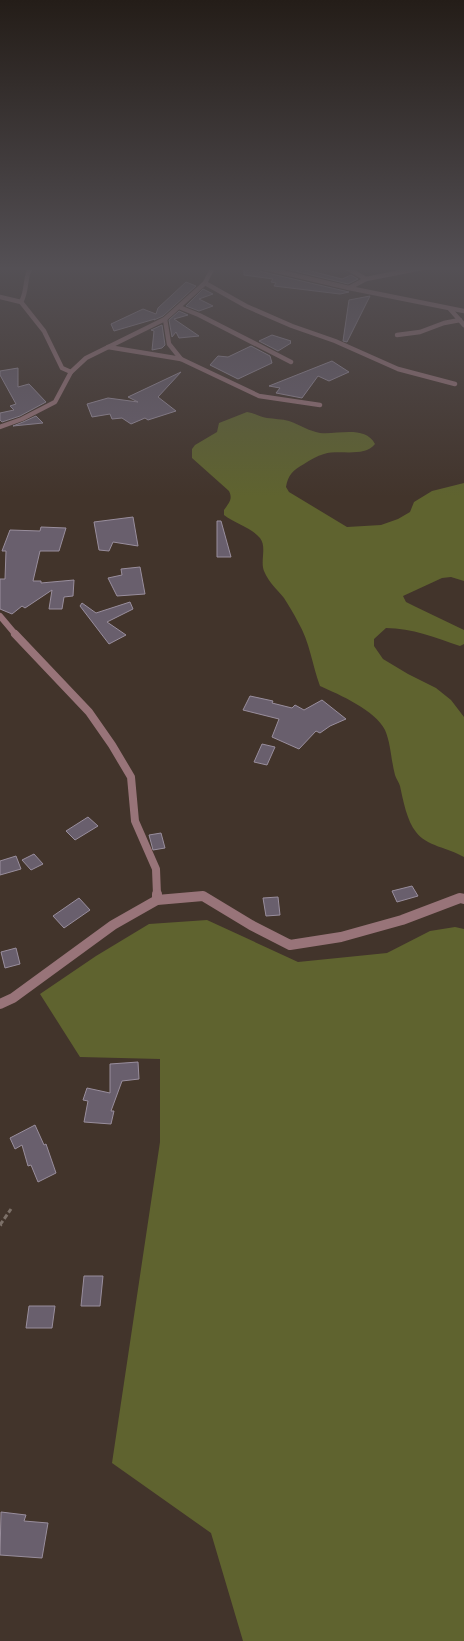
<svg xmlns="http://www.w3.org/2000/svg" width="464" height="1641" font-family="'Open Sans',sans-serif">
<rect width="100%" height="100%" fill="#42342b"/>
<g fill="#5f632f">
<path d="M247,412C254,413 260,417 267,418C274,419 282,419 289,421C300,425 309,431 320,433C337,435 365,425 375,444C364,458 339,449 324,454C317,456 310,460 304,464C293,470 288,475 286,487L289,492L347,527L381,525L398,519L410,512L414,502L432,491L464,483V581L451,577L442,578L403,596L406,602L414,606L464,630V644L460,646C436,638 412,628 386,628L374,639V646L383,659L408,674L436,688L451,700L464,717V857C449,848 426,846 416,832C407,821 403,800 400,786C399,782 396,779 395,775C391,760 391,744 385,730C375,710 340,695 320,686C312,665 310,642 298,622C294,614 289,606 284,598C277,589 269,583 264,571C260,561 267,547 260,538C252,528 234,523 224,515V510C229,503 233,499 229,491L192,458V449L195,445L217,432L219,423Z"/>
<polygon points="207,920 298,962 387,953 430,931 455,927 464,929 464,1641 243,1641 211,1533 112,1463 160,1142 160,1059 80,1057 40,994 96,956 149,924"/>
</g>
<g fill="#695f6d" stroke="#998e9d">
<polygon points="244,267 256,267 259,271 349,292 340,294 274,286 276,283 271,282 273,279 244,275"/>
<polygon points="278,267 295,267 342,279 351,275 358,279 348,284"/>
<polygon points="186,282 196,286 163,316 154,320 155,319 114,331 111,324 143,309 156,314 158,308"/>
<polygon points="203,289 213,294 199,299 213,306 199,311 186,306"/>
<polygon points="370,296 347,342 343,341 349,300"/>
<polygon points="179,311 188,315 174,319 199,336 179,338 176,332 172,337 169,320"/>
<polygon points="162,325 165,345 162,348 152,350 154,331 151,330"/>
<polygon points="272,335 291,341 290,342 291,343 278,351 259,341"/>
<polygon points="251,346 270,356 272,363 238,379 210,365 218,356 228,357"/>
<polygon points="332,361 349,372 329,381 318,376 302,398 276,393 280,388 269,386"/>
<polygon points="18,368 18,387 29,384 46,402 20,416 2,422 0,420 0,413 14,410 10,406 16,404 0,375 0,371"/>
<polygon points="181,372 158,397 176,411 148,420 145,418 131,424 122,418 112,419 110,414 92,417 87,404 108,398 138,402 128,397"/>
<polygon points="36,416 43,423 13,426 23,422"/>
<polygon points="133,517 138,546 113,542 109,551 99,550 94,522"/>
<polygon points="217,521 221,521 231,557 217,557"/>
<polygon points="41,527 66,528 59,551 40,551 33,581 41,581 41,583 74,580 73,596 64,597 62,609 49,609 52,590 25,608 22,606 12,614 0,609 0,579 5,579 6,551 2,551 10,530 40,531"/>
<polygon points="140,567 145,594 117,596 108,578 122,575 121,569"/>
<polygon points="130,602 133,609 107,622 126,635 109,644 80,606 82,603 96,613"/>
<polygon points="250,696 273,701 272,703 292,708 295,705 304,710 322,700 346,719 330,726 320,733 316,731 299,749 272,737 279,719 243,710"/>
<polygon points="262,744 275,747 267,765 254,762"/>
<polygon points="88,817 98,826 75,840 66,831"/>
<polygon points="161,833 165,848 153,850 149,835"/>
<polygon points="34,854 43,864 31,870 22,860"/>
<polygon points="16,856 21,869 0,875 0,861"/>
<polygon points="412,886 418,896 397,902 392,891"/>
<polygon points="278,897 280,915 266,916 263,898"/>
<polygon points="79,898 90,910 64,928 53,916"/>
<polygon points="16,948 20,964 5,968 1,952"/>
<polygon points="138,1062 139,1079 122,1081 111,1111 114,1111 111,1124 84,1122 88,1101 83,1100 87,1088 110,1093 110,1064"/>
<polygon points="35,1125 44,1145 46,1144 56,1173 38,1182 31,1165 28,1166 22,1145 15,1149 10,1138"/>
<polygon points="84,1276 103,1276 100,1306 81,1306"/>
<polygon points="29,1306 55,1306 52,1328 26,1328"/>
<polygon points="1,1512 26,1515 24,1521 48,1523 42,1558 0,1555"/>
</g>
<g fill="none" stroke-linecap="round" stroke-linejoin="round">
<polyline stroke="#7c7068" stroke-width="3" stroke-dasharray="5 2.5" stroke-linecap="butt" points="0,1225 11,1209"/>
<polyline stroke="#7c7068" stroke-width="4" stroke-dasharray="6 3" stroke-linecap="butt" points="0,1225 1,1224"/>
<polyline stroke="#987479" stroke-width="4.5" points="397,335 420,332 444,323 460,320"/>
<g stroke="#987479" stroke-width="4.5">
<path d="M31,267C24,277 28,290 21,302L44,331L62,368L71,372"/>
<polyline points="152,267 203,267"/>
<polyline points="260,267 349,288 464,311"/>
<polyline points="345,267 366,279"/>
<polyline points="205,283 246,306 292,326 335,341 398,369 455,384"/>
<polyline points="349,288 366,279 427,267"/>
<polyline points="0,297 21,302"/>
<polyline points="179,307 199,315 291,362"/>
<polyline points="450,309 464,325"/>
<polyline points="165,319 169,344 181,359 259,396 320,405"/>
<polyline points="108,347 181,359"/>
<polyline points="0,427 22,419 55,402 71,372 86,358 165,319 205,283 213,267"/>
</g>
<polyline stroke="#987479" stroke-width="6" points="0,616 16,635"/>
<polyline stroke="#987479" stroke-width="8" points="15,634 89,712 112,745 131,777 135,821 156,869 157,895"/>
<g stroke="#987479" stroke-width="10">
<polyline points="157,894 157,900"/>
<polyline points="0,1004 13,998 113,925 157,900 203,896 251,925 290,945 341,937 402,920 460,898 464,899"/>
</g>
</g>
<linearGradient id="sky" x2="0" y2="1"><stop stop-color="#241d18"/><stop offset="0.54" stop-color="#545055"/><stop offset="1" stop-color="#545055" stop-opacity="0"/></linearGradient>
<rect width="464" height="497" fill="url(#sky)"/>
</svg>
